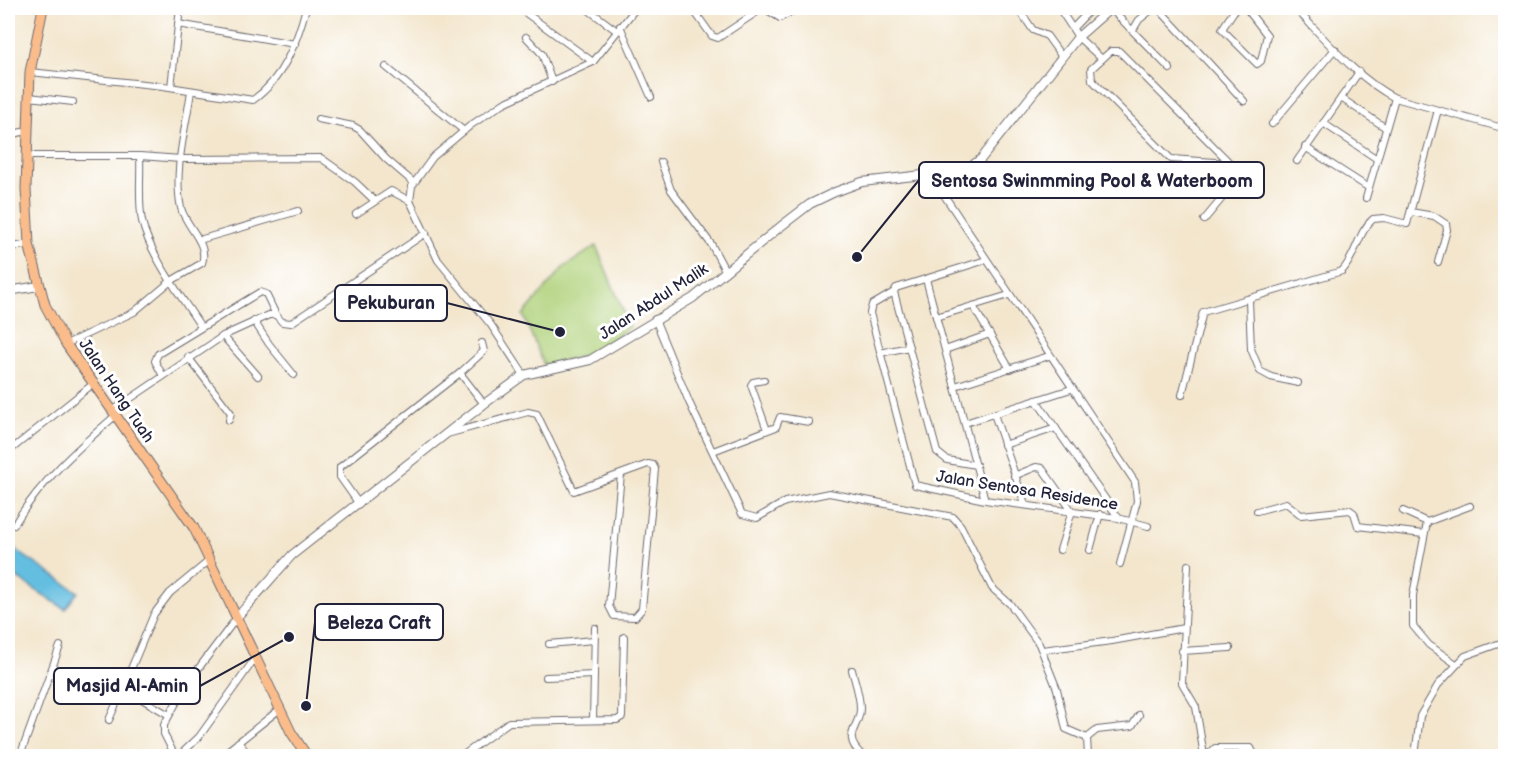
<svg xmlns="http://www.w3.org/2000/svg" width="1513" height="764" font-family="'Balsamiq Sans',sans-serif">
<rect width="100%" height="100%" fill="#fff"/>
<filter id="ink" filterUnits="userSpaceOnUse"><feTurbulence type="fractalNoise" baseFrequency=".0167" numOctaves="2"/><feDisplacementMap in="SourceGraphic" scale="12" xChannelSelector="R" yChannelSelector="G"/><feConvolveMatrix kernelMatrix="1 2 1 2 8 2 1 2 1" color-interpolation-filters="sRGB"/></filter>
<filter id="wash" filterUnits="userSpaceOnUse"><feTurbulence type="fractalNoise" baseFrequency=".008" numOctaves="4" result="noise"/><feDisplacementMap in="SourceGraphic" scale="24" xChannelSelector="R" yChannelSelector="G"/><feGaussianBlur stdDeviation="1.35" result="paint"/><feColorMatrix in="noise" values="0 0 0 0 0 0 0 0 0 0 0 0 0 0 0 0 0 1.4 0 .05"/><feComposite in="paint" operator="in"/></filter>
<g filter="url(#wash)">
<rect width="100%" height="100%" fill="#f3e6cd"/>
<polygon fill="#b0d27b" stroke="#697a5b" stroke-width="1.5" points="596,246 630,327 588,355 544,365 523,315 563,268"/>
<polygon fill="#63bee0" stroke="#42708e" stroke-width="1.5" points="8,545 78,592 65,609 8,572"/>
</g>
<g filter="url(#ink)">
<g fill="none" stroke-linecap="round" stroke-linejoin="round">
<defs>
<g id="minor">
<polyline points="519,8 593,62"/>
<polyline points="586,8 617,31"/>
<polyline points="692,8 712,36 718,38 763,8"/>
<polyline points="764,8 780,18 799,8"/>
<polyline points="1018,8 1033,30 1047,36 1062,57"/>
<polyline points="1059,8 1078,37 1102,59"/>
<polyline points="1110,8 1170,69"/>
<polyline points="1158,8 1244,101"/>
<polyline points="1236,8 1222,29 1257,64 1261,61 1267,35 1246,8"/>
<path d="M1295,8C1325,39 1356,78 1395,98L1506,129"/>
<polyline points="1302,15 1309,8"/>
<polyline points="178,24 295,44"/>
<polyline points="620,26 651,97"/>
<polyline points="1073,28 1092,8"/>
<polyline points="1133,30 1139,20 1154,8"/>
<polyline points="526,37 542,54 552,82"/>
<polyline points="386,67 464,131"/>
<path d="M30,72L163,86L253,100C283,79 297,42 306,8"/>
<polyline points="171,87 180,8"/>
<polyline points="29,97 73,102"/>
<polyline points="1341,98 1386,128"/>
<polyline points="318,119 353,126 360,130 386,159 413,182"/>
<polyline points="1323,123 1377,159"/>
<polyline points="1272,124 1335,49"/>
<polyline points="8,135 27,131"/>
<polyline points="1305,147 1369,188"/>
<polyline points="26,156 140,156 181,159 321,158 355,182 375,201"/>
<path d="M140,156C141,177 138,201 142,221C149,254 183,299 201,327"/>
<polyline points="1297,161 1359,72"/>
<polyline points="661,162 671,190 711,244 726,272"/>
<polyline points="930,174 1135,482 1137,501 1120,564"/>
<polyline points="1366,198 1395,98"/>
<polyline points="1411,212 1434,216 1446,224 1447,230 1438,262"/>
<polyline points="356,214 391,191 410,201"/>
<polyline points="1204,220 1238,179 1236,169 1119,51 1111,51 1091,69 1092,80 1171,159 1230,163"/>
<polyline points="199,240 298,211"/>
<polyline points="8,248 29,244"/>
<polyline points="926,279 985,500"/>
<polyline points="894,292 872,305 870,313 915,485 985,500 1118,518 1148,526"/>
<polyline points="1249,300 1251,349 1260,371 1271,377 1298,383"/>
<polyline points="973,306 1010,369"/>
<polyline points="936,317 1009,295"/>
<polyline points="655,319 689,402 742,514 757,518 785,502 829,493 953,517 961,526 992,588 1010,604 1039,644 1057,689 1066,729 1087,738 1088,756"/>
<polyline points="254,321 269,344 294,375"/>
<polyline points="223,336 258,376"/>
<path d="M66,344L134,312L171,281L202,263C209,243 186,227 181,208C173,171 186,128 191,91"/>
<polyline points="945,350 990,334"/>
<polyline points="880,353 909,347"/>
<polyline points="188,357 231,413 229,420"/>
<polyline points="460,373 484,351 482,343"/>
<polyline points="524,375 491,325 438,260 410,201 412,186 433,157 471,125 504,103 593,62 636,8"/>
<polyline points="163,376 155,361 158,354 260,292 266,294 276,315"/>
<polyline points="764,380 753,382 751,385 767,430"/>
<polyline points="955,386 1049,356"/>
<path d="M1182,395L1203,312L1342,271C1356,256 1358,232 1373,219L1384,218L1407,224L1438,110"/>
<polyline points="1036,400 1118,517"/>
<polyline points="112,411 223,336 269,315 276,315 282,322 291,323 426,233"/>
<polyline points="994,414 1025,504"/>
<polyline points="965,423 1071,389"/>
<polyline points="447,434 528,412 537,414 574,491 648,464 653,465 655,469 642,609 635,617 614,616 609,606 621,474"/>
<polyline points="1004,445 1056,428"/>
<polyline points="713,451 776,427 780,417 809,422"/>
<polyline points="8,452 93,384"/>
<polyline points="976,465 947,460 937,452 894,292 896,288 986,260"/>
<polyline points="1014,476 1036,467 1042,468 1072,511 1060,550"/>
<polyline points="359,504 340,477 340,467 460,373 484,404"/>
<polyline points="1257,511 1286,503 1301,515 1350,510 1354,513 1358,526 1423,534"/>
<polyline points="1403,511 1427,522 1470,506"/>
<polyline points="1427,522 1413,595 1413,626 1429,645 1456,664"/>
<path d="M14,525C40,482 77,449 115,416"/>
<polyline points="1090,550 1100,514"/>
<polyline points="1188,565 1182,683 1196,707 1204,756"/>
<polyline points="549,644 594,640"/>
<polyline points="1042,650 1112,641 1184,628"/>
<polyline points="1182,651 1230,648"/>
<path d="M852,670C855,682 860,695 860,708C861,727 839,735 863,756"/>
<polyline points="546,677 594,675"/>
<polyline points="169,715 123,688 154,614 170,593 210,560"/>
<polyline points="109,720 123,688"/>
<polyline points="593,720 595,628"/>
<polyline points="1087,738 1097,730 1132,726 1139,715"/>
<polyline points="238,742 250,756"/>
<polyline points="1088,755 1176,756"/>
<polyline points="20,756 60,646"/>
<polyline points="175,756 164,734 164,725 186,685 238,616"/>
<polyline points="179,756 199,737 256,657"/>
<polyline points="221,756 280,709"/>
<polyline points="462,756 509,722 617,720 622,717 624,637"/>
<polyline points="1207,756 1215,748 1251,748 1255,756"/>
<polyline points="1415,756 1420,716 1438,685 1465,656 1506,641"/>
</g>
<g id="tertiary">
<polyline points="8,291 39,286"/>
<polyline points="238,616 292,555 484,404 524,375 590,360 693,298 780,227 810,204 835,192 862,182 940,173 970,167 981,159 1078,37 1111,8"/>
</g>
<polyline id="primary" points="43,8 30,72 26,189 29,244 45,305 66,344 194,528 291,732 307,756"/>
</defs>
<use href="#minor" stroke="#6b676e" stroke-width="8"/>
<use href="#tertiary" stroke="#6b676e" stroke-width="10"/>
<use href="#primary" stroke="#6b676e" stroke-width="11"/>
<use href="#minor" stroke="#fff" stroke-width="6"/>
<use href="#tertiary" stroke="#fff" stroke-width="8"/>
<use href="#primary" stroke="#fabc8b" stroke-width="9"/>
</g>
</g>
<g text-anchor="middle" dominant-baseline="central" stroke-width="6" stroke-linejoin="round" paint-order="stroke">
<g font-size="16" fill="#22223b" stroke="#fff">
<text transform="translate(654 302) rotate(-33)">Jalan Abdul Malik</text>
<text transform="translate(116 391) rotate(56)">Jalan Hang Tuah</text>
<text transform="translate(1027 491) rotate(9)">Jalan Sentosa Residence</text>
</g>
</g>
<path fill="none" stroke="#22223b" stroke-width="2" d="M857 257L919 180M560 332L447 303M306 706L315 622M289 637L200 686"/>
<g fill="#22223b" stroke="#fff" stroke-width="2">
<circle cx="857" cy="257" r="6"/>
<circle cx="560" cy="332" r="6"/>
<circle cx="306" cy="706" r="6"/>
<circle cx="289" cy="637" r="6"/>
</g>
<g fill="#fff" stroke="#22223b" stroke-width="2">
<rect x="919" y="162" width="345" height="36" rx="6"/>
<rect x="335" y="285" width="112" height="36" rx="6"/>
<rect x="315" y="604" width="128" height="36" rx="6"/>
<rect x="54" y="668" width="146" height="36" rx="6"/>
</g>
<g font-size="18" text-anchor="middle" font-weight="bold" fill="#22223b">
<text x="1092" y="187">Sentosa Swinmming Pool &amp; Waterboom</text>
<text x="391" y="309">Pekuburan</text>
<text x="379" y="629">Beleza Craft</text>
<text x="127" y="692">Masjid Al-Amin</text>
</g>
<rect width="1513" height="764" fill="none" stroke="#fff" stroke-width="30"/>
</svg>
